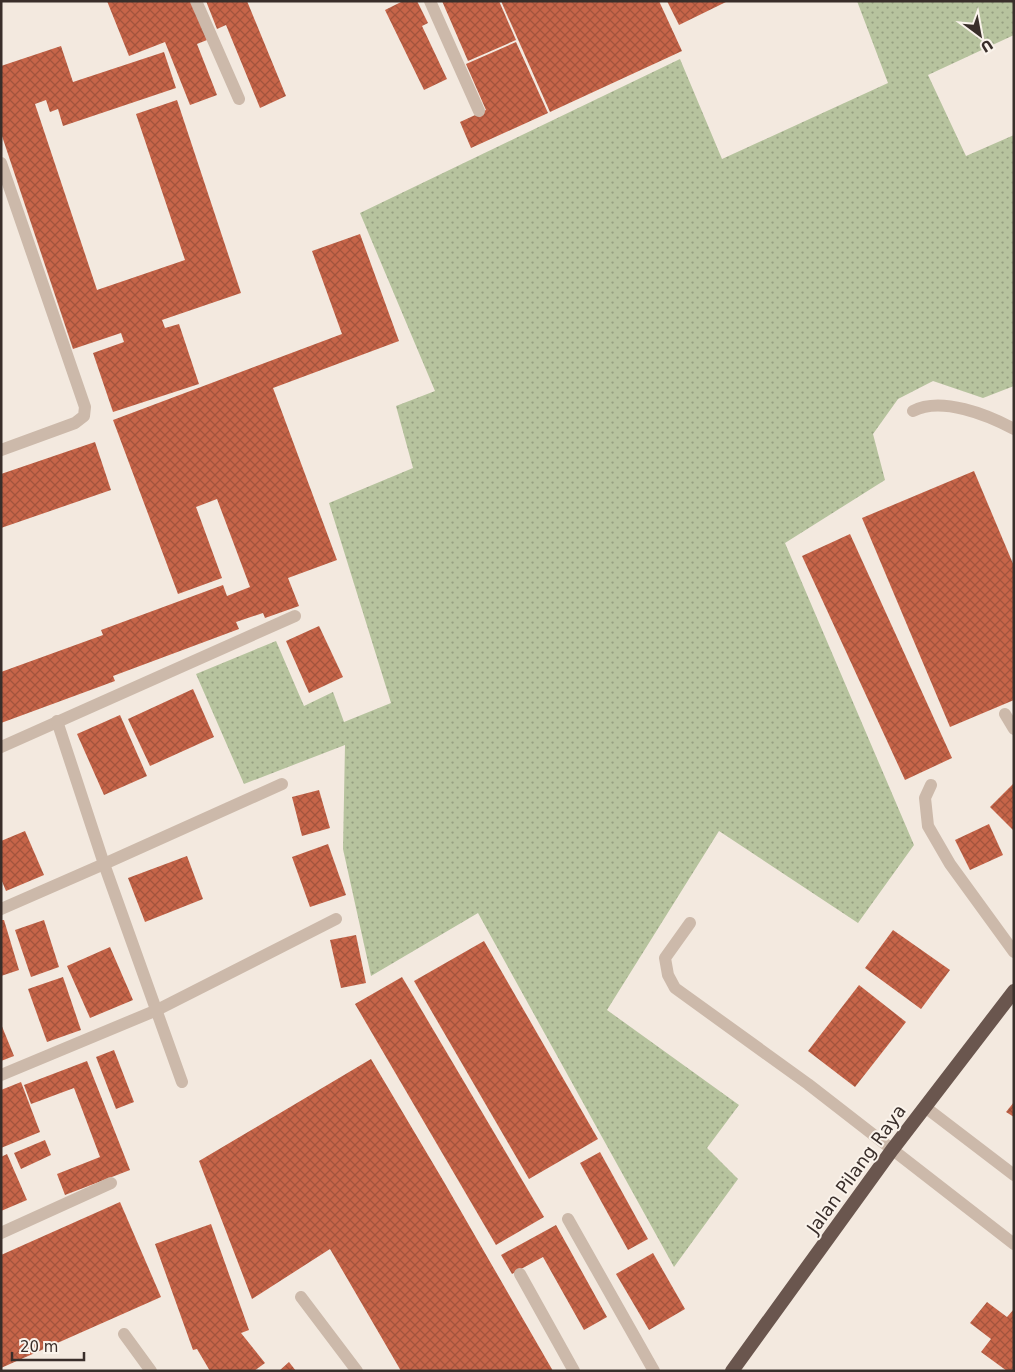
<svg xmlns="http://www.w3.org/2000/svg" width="1015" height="1372" font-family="'DejaVu Sans',sans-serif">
<defs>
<pattern id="grass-dots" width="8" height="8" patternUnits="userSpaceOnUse" patternTransform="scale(1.25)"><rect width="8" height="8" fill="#b7c39e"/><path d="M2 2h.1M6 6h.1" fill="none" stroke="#969f81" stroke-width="1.8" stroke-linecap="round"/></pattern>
<pattern id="building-cross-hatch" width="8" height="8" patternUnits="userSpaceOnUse" patternTransform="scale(1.25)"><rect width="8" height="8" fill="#c76549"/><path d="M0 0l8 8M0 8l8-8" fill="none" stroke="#a3543d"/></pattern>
</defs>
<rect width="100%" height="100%" fill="#f3e9df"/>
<polygon fill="url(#grass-dots)" points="857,1 1014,1 1014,35 928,75 966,156 1014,135 1014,386 983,398 933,381 898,399 873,434 885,480 785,543 914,845 858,923 719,831 607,1010 739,1105 707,1148 738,1179 674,1267 478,913 371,976 343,849 345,745 244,784 196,674 276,641 304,706 333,692 344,722 391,703 329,503 413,468 396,406 435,391 360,213 680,59 722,159 888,83"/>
<g fill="url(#building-cross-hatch)">
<polygon points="107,1 192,1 207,40 197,44 217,95 190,105 165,42 129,56"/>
<polygon points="206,1 247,1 286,96 260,108 226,25 217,29"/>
<polygon points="403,1 417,1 428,23 422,26 447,79 424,90 385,10"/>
<polygon points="442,1 499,1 516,40 468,61"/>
<polygon points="501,1 659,1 682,51 550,112"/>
<polygon points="667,1 728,1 679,25"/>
<polygon points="516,42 548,113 471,148 460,122 486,110 466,64"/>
<polygon points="61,46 73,82 164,52 176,88 63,126 58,109 50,112 46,100 35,104 97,290 185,260 136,114 177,100 241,293 162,320 165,328 179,324 199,384 113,412 93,353 124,342 121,333 73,349 1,133 1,66"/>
<polygon points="360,234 399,341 273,388 337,560 288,578 299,606 265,618 263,613 236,622 239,629 113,676 115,681 1,723 1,672 103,635 101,630 223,585 227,596 250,587 217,499 196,507 222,578 178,594 113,420 342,334 312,251"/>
<polygon points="95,442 111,490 1,528 1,474"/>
<polygon points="974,471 1014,566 1014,700 950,727 862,518"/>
<polygon points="850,534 952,758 905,780 802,556"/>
<polygon points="319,626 343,677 309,693 286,641"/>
<polygon points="193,689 214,737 150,766 128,719"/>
<polygon points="120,715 147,776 104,795 77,734"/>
<polygon points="1014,783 1014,831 990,807"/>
<polygon points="319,790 330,828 302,836 292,797"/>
<polygon points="989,824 1003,855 970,870 955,840"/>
<polygon points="25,831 44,875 6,891 1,879 1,841"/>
<polygon points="328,844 346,895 310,907 292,857"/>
<polygon points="187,856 203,899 145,922 128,878"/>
<polygon points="1,920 4,920 19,970 1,976"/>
<polygon points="44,920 59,967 31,977 15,930"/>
<polygon points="893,930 950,970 921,1009 865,968"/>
<polygon points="356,935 366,983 341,988 330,940"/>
<polygon points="484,941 598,1139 529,1179 414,981"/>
<polygon points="110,947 133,1000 90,1018 67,966"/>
<polygon points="63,977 81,1030 47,1042 28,989"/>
<polygon points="402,977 544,1217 496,1245 355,1004"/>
<polygon points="859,985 906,1022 855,1087 808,1051"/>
<polygon points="1,1024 14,1056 1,1061"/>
<polygon points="114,1050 134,1102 116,1109 96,1057"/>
<polygon points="371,1059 444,1182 553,1371 401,1371 330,1249 252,1299 199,1161"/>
<polygon points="87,1061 130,1170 65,1195 57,1174 100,1157 74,1088 31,1104 24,1085"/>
<polygon points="21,1082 40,1132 1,1148 1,1090"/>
<polygon points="1014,1102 1014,1117 1006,1112"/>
<polygon points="45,1140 51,1155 21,1169 14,1153"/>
<polygon points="600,1152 648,1239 628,1250 580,1163"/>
<polygon points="7,1154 27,1200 1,1211 1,1157"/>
<polygon points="120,1202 161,1297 1,1368 1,1255"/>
<polygon points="211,1224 249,1330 241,1333 265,1363 254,1371 210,1371 197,1349 193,1350 155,1244"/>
<polygon points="556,1225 607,1317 584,1330 543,1257 512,1274 501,1255"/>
<polygon points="653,1253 685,1309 649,1330 616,1274"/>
<polygon points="987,1302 1007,1317 1014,1309 1014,1371 1007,1371 981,1352 991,1339 970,1323"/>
<polygon points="289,1362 296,1371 279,1371"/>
</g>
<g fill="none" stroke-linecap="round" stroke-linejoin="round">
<g stroke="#ccb9aa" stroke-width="12">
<polyline points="196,1 239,99"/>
<polyline points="430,1 479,111"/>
<polyline points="1,163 85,407 84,416 75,423 1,450"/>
<path d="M913,411C941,396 988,415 1014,429"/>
<polyline points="1005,714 1014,729"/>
<polyline points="931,785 925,798 928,826 950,864 1014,952"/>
<polyline points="690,923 665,958 668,975 675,988 808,1084 1014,1244"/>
<polyline points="925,1107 1014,1175"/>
<polyline points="568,1219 654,1371"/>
<polyline points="520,1274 574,1371"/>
<polyline points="301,1297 357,1371"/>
<polyline points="124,1334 151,1371"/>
</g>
<g stroke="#ccb9aa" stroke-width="12">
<polyline points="1,747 295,616"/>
<polyline points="1,909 104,864 57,721"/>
<polyline points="1,1075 157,1010 336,919"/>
<polyline points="182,1082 104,864 282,784"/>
<polyline points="1,1233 111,1183"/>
</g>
<polyline stroke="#6a564e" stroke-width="14" points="732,1371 892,1150 1014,991"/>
</g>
<g text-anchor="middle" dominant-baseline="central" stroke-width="4" stroke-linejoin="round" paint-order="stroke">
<g font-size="18" fill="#392e2a" stroke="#faf3eb">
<text transform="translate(856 1169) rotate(-54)">Jalan Pilang Raya</text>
</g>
</g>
<rect width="1015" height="1372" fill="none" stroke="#392e2a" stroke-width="5"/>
<g transform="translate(980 35) rotate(148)" stroke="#faf3eb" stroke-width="4" paint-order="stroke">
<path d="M0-4L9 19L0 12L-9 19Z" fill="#392e2a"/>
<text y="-8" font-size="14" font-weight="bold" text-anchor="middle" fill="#392e2a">U</text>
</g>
<path d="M12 1352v8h72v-8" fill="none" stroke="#392e2a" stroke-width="2.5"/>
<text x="20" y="1352" font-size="15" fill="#392e2a" stroke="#faf3eb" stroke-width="4" paint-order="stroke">20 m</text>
</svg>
